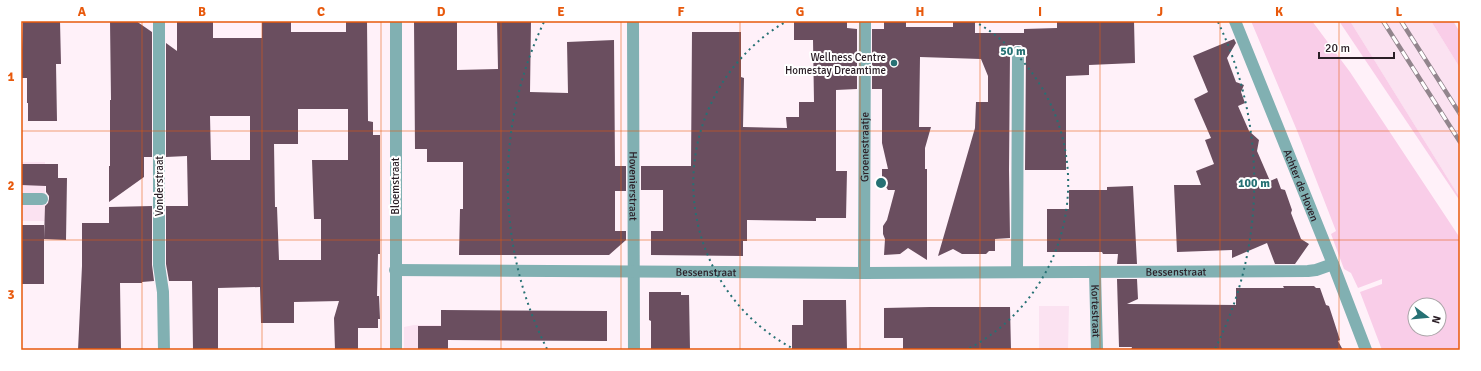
<svg xmlns="http://www.w3.org/2000/svg" width="1481" height="371" font-family="Signika,sans-serif">
<rect width="100%" height="100%" fill="#fff1f9"/>
<g fill="#fbe2f1">
<polygon points="1350,21 1431,21 1460,68 1460,198"/>
<rect x="21" y="162" width="24" height="59"/>
<polygon points="1039,306 1069,306 1068,350 1039,350"/>
<polygon points="414,325 441,325 442,350 404,350 404,327"/>
</g>
<g fill="#f9cde8" fill-rule="evenodd">
<path d="M1251,21H1312L1350,72L1460,238V350H1382L1360,292L1382,284V279L1358,288L1351,273L1344,269L1331,234L1336,231L1298,133ZM1415,305H1439V329H1415Z"/>
<polygon points="1339,21 1350,21 1460,198 1460,201"/>
<polygon points="1431,21 1453,21 1460,32 1460,68"/>
</g>
<g fill="#6a4e5f" fill-rule="evenodd">
<polygon points="23,21 60,21 61,64 56,64 57,121 28,121 28,103 27,103 27,78 21,78"/>
<polygon points="110,21 136,21 152,32 152,157 144,157 144,177 109,202 109,166 110,166 110,100 111,100"/>
<path d="M177,21H213V38H262V21H291V32H346V21H367L368,121L373,122V135H380V254H378L377,296H379L380,319H378V328H358V350H335L334,318L339,301L294,302V323H261L260,287L218,288V350H193L192,281H169L166,264V206H188L187,156L166,157V43L177,51ZM298,109H348V160H312L314,219H321V260H279L277,207H275L274,144H298ZM210,116H250V160H211Z"/>
<polygon points="414,21 457,21 457,70 498,69 497,21 531,21 530,92 568,93 567,42 614,40 615,166 626,166 626,191 615,191 615,231 626,231 626,240 609,255 459,255 460,209 463,209 463,162 427,162 427,149 415,149"/>
<polygon points="794,21 847,21 847,28 857,29 857,89 836,90 836,171 847,171 846,218 816,218 816,221 747,220 747,241 743,241 743,256 651,255 651,231 663,231 663,190 641,190 641,166 691,166 692,32 741,32 741,77 744,78 743,127 787,128 786,117 799,117 799,102 814,102 813,40 794,40"/>
<polygon points="884,21 906,21 906,27 953,27 953,21 975,21 975,33 1024,33 1024,29 1057,28 1057,22 1134,21 1135,63 1089,65 1089,75 1066,76 1066,170 1025,170 1026,52 1024,48 1021,45 1015,45 1012,48 1010,52 1009,170 1010,238 995,239 995,251 989,251 986,254 962,254 953,249 938,256 975,128 976,102 988,102 988,76 981,59 920,57 919,127 931,127 925,148 925,169 927,169 927,260 908,248 900,254 884,255 885,239 883,234 883,226 887,220 895,190 888,190 882,181 882,169 888,169 882,143 882,89 872,89 872,29 884,29"/>
<polygon points="1234,39 1236,43 1227,58 1236,82 1244,85 1241,92 1245,103 1238,106 1249,131 1259,140 1257,151 1270,181 1277,178 1281,189 1285,190 1292,210 1291,213 1301,239 1309,244 1295,264 1275,264 1267,243 1232,258 1232,250 1177,252 1174,185 1201,185 1196,171 1214,164 1205,140 1211,138 1194,99 1208,92 1193,56"/>
<polygon points="21,164 58,164 58,178 67,178 66,240 44,239 45,206 48,203 49,199 49,196 46,192 46,186 21,185"/>
<polygon points="1133,186 1137,264 1117,264 1118,254 1103,254 1102,252 1047,252 1047,209 1069,209 1069,190 1107,190 1107,187"/>
<polygon points="152,206 152,265 154,281 142,282 142,283 120,283 121,350 78,350 82,266 82,223 109,223 109,207"/>
<rect x="21" y="225" width="23" height="59"/>
<polygon points="1117,279 1137,279 1138,299 1127,304 1236,305 1236,288 1284,288 1283,286 1314,286 1316,288 1320,288 1326,305 1329,306 1340,340 1338,341 1343,350 1131,350 1132,347 1119,347"/>
<polygon points="649,292 681,292 681,295 689,295 690,350 651,350 651,321 649,320"/>
<polygon points="803,300 846,300 847,350 792,350 792,325 803,325"/>
<polygon points="930,307 1010,307 1011,350 903,350 903,338 884,338 884,308"/>
<polygon points="441,310 607,311 607,341 448,340 448,350 418,350 418,326 441,326"/>
</g>
<g fill="none" stroke-linecap="round" stroke-linejoin="round">
<g stroke="#81b0b2" stroke-width="12">
<polyline points="21,199 42,199"/>
<polyline points="1017,272 1018,52"/>
</g>
<g stroke="#81b0b2" stroke-width="12">
<polyline points="159,21 159,265 163,292 164,350"/>
<path id="s1" d="M633,21L634,350"/>
<path id="s2" d="M1235,21L1333,264L1366,350"/>
<path id="s3" d="M395,270L864,273L1308,271L1316,270L1333,264"/>
<path id="s4" d="M1095,272L1097,350"/>
<path id="s5" d="M864,273L865,21"/>
<polyline points="396,350 396,21"/>
</g>
<defs>
<g id="rail">
<polyline points="1383,21 1460,142"/>
<polyline points="1401,21 1460,114"/>
</g>
</defs>
<use href="#rail" stroke="#92858d" stroke-width="4.5"/>
<use href="#rail" stroke="#fff" stroke-width="3" stroke-dasharray="9" stroke-linecap="butt"/>
</g>
<path fill="none" stroke="#e8590c" stroke-width="1" stroke-opacity="0.55" d="M142,21V350M262,21V350M381,21V350M501,21V350M621,21V350M740,21V350M860,21V350M980,21V350M1100,21V350M1220,21V350M1339,21V350M21,131H1460M21,240H1460"/>
<g fill="none" stroke="#267174" stroke-width="2" stroke-dasharray="2 4">
<path d="M796 350A187 187 0 0 1 787 21M974 21A187 187 0 0 1 966 350"/>
<path d="M547 349A373 373 0 0 1 544 22M1218 22A373 373 0 0 1 1215 349"/>
</g>
<circle fill="#267174" stroke="#fff" stroke-width="1.5" cx="894" cy="63" r="4"/>
<g text-anchor="middle" dominant-baseline="central" stroke-width="4" stroke-linejoin="round" paint-order="stroke">
<g font-size="11" fill="#2a1e26" stroke="#fff" text-anchor="end">
<text x="886" y="57">Wellness Centre<tspan x="886" dy="13">Homestay Dreamtime</tspan></text>
</g>
<g font-size="11" fill="#2a1e26" stroke="#fff">
<text stroke="none"><textPath href="#s5" startOffset="126">Groenestraatje</textPath></text>
<text stroke="none"><textPath href="#s2" startOffset="177">Achter de Hoven</textPath></text>
<text transform="translate(159 186) rotate(-90)">Vonderstraat</text>
<text transform="translate(395 186) rotate(-90)">Bloemstraat</text>
<text stroke="none"><textPath href="#s1" startOffset="165">Hovenierstraat</textPath></text>
<text stroke="none"><textPath href="#s3" startOffset="311">Bessenstraat</textPath></text>
<text stroke="none"><textPath href="#s3" startOffset="781">Bessenstraat</textPath></text>
<text stroke="none"><textPath href="#s4" startOffset="39">Kortestraat</textPath></text>
</g>
</g>
<circle cx="881" cy="183" r="6" fill="#267174" stroke="#fff" stroke-width="2"/>
<g font-size="12" text-anchor="middle" font-weight="bold" fill="#267174" stroke="#fff" stroke-width="4" stroke-linejoin="round" paint-order="stroke">
<text x="1013" y="55">50 m</text>
<text x="1254" y="187">100 m</text>
</g>
<rect width="1481" height="371" fill="none" stroke="#ffffff" stroke-width="44"/>
<g transform="translate(1427 317) rotate(106)"><circle r="19" fill="#ffffff" stroke="#aaa5a8"/>
<path d="M0-3L7 15L0 10L-7 15Z" fill="#267174"/>
<text y="-6" font-size="11" font-weight="bold" text-anchor="middle" fill="#2a1e26">N</text>
</g>
<path d="M1319 52v6h75v-6" fill="none" stroke="#2a1e26" stroke-width="2"/>
<text x="1325" y="52" font-size="12" fill="#2a1e26" stroke="#ffffff" stroke-width="3" paint-order="stroke">20 m</text>
<rect x="22" y="22" width="1437" height="327" fill="none" stroke="#e8590c" stroke-width="1.5"/>
<g font-size="13" text-anchor="middle" font-weight="bold" fill="#e8590c">
<text x="82" y="16">A</text>
<text x="202" y="16">B</text>
<text x="321" y="16">C</text>
<text x="441" y="16">D</text>
<text x="561" y="16">E</text>
<text x="681" y="16">F</text>
<text x="800" y="16">G</text>
<text x="920" y="16">H</text>
<text x="1040" y="16">I</text>
<text x="1160" y="16">J</text>
<text x="1279" y="16">K</text>
<text x="1399" y="16">L</text>
<text x="11" y="81">1</text>
<text x="11" y="190">2</text>
<text x="11" y="299">3</text>
</g>
</svg>
